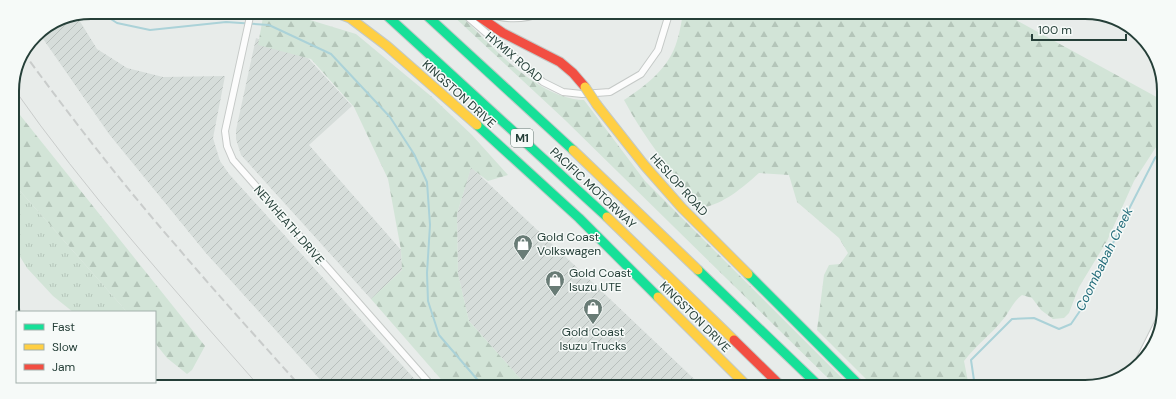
<svg xmlns="http://www.w3.org/2000/svg" width="1176" height="399" font-family="'DM Sans',sans-serif">
<defs>
<pattern id="industrial-furrows" width="10" height="10" patternUnits="userSpaceOnUse"><rect width="10" height="10" fill="#d6ddda"/><path d="M-1 1l2-2M0 10L10 0M9 11l2-2" fill="none" stroke="#b8bfbc"/></pattern>
<pattern id="forest-firs" width="22" height="20" patternUnits="userSpaceOnUse"><rect width="22" height="20" fill="#d2e4d7"/><path d="M5 1l3.5 6h-7zM16 11l3.5 6h-7z" fill="#b4c5b9"/></pattern>
<pattern id="park-tufts" width="24" height="20" patternUnits="userSpaceOnUse"><rect width="24" height="20" fill="#d2e4d7"/><path d="M3 7l-1-3M5 7V3M7 7l1-3M15 17l-1-3M17 17v-4M19 17l1-3" fill="none" stroke="#b4c5b9"/></pattern>
</defs>
<rect width="100%" height="100%" fill="#e8ecea"/>
<g fill="url(#industrial-furrows)">
<polygon points="76,15 97,49 127,68 163,77 225,76 213,138 220,161 229,174 420,385 325,385 205,252 109,134 39,33 61,18"/>
<polygon points="256,38 308,58 352,106 309,145 401,250 402,270 371,299 241,155 236,139 236,130"/>
<polygon points="471,167 691,376 701,386 526,385 469,321 458,274 457,214"/>
</g>
<g fill="url(#forest-firs)">
<polygon points="267,12 287,13 356,34 432,97 472,135 508,175 488,181 471,168 457,214 458,274 469,321 526,385 446,385 371,299 402,270 401,250 388,179 354,107 311,59 258,45 263,17"/>
<path d="M450,13H458C492,45 535,98 584,100L645,181L850,386H836L565,120Z"/>
<path d="M683,14H1005L1162,100V140L1158,144L1134,181L1107,241L1079,287L1069,313L1064,318L1053,319L1041,310L1032,298L1022,295C1013,302 1011,309 1005,317C993,333 976,345 964,361L969,387L873,386L817,330L824,275L829,265L840,264L848,253L839,238L797,202L789,175L759,173C742,188 724,204 701,208C673,173 645,140 624,100C647,85 669,68 677,41C680,32 681,23 683,14Z"/>
<polygon points="12,105 205,346 192,370 187,374 167,358 155,343 155,312 127,312 13,183"/>
</g>
<polygon fill="url(#park-tufts)" points="13,183 127,312 73,312 53,296 27,268 13,245"/>
<g fill="none" stroke-linecap="round" stroke-linejoin="round">
<g stroke="#abd2d8" stroke-width="2">
<polyline points="100,12 117,23 150,30 226,22 269,25 331,54 390,117 414,154 427,182 430,225 427,273 428,301 439,335 482,385"/>
<polyline points="975,387 971,360 1012,319 1034,318 1059,329 1071,324 1084,305 1129,209 1155,158 1162,151"/>
</g>
<defs>
<g id="street">
<polyline points="251,12 225,131 227,146 233,160 431,385"/>
<polyline points="463,13 543,82 563,92 582,94 610,92 641,74 658,50 669,14"/>
<path d="M486,13C503,20 524,20 541,13"/>
<polyline points="1134,370 1161,316"/>
<polyline points="111,384 112,382"/>
</g>
<g id="fast">
<polyline points="384,13 607,217"/>
<polyline points="424,13 573,150"/>
<polyline points="477,125 579,218 658,297"/>
<polyline points="698,270 819,386"/>
<polyline points="748,274 860,386"/>
</g>
<g id="slow">
<polyline points="337,13 350,18 387,46 477,125"/>
<polyline points="597,105 645,166 682,208 748,274"/>
<polyline points="573,150 698,270"/>
<polyline points="607,217 734,340"/>
<polyline points="658,297 747,386"/>
</g>
<g id="jam">
<polyline points="474,13 503,33 560,62 573,73 585,87"/>
<polyline points="734,340 781,386"/>
</g>
</defs>
<use href="#street" stroke="#c5c9c7" stroke-width="8"/>
<use href="#fast" stroke="#c3c9c7" stroke-width="11"/>
<use href="#slow" stroke="#c3c9c7" stroke-width="11"/>
<use href="#jam" stroke="#c3c9c7" stroke-width="11"/>
<use href="#street" stroke="#fcfcfc" stroke-width="6"/>
<use href="#fast" stroke="#16e098" stroke-width="9"/>
<use href="#slow" stroke="#ffcf43" stroke-width="9"/>
<use href="#jam" stroke="#f24e42" stroke-width="9"/>
<path stroke="#c9cccb" stroke-width="1" d="M12,86C86,192 173,288 258,385"/>
<path stroke="#c9cccb" stroke-width="2" stroke-dasharray="8 4" stroke-linecap="butt" d="M23,52C73,120 124,186 179,249C218,295 259,340 299,385"/>
<defs>
<polyline id="slow-bridge" points="585,87 597,105"/>
</defs>
<use href="#slow-bridge" stroke="#c3c9c7" stroke-width="11" stroke-linecap="butt"/>
<use href="#slow-bridge" stroke="#ffcf43" stroke-width="9"/>
</g>
<defs>
<symbol id="shop-pin" viewBox="-11 -11 22 30"><path d="M0 17L-7.5 6A9.5 9.5 0 1 1 7.5 6Z" fill="#697c76" stroke="#f6faf8"/><path d="M-5-2.5h2.3a2.7 3.5 0 0 1 5.4 0H5L5.5 6h-11ZM-1.5-2.5h3a1.5 2.3 0 0 0-3 0Z" fill="#fff"/></symbol>
</defs>
<g fill-rule="evenodd">
<use href="#shop-pin" x="512" y="233" width="22" height="30"/>
<use href="#shop-pin" x="544" y="269" width="22" height="30"/>
<use href="#shop-pin" x="582" y="297" width="22" height="30"/>
</g>
<g text-anchor="middle" dominant-baseline="central" stroke-width="3" stroke-linejoin="round" paint-order="stroke">
<rect fill="#f6faf8" stroke="#647772" stroke-width="1" x="511" y="129" width="22" height="18" rx="3"/>
<g font-size="11" font-weight="bold" fill="#253f38">
<text x="522" y="138">M1</text>
</g>
<g font-size="12" fill="#253f38" stroke="#f6faf8">
<text transform="translate(514 57) rotate(40)">HYMIX ROAD</text>
<text transform="translate(459 94) rotate(42)">KINGSTON DRIVE</text>
<text transform="translate(679 185) rotate(48)">HESLOP ROAD</text>
<text transform="translate(593 188) rotate(43)">PACIFIC MOTORWAY</text>
<text transform="translate(289 225) rotate(49)">NEWHEATH DRIVE</text>
<text transform="translate(695 317) rotate(45)">KINGSTON DRIVE</text>
</g>
<g font-size="12" fill="#253f38" stroke="#f6faf8" text-anchor="start">
<text x="537" y="237">Gold Coast<tspan x="537" dy="14">Volkswagen</tspan></text>
<text x="569" y="273">Gold Coast<tspan x="569" dy="14">Isuzu UTE</tspan></text>
<text x="593" y="332" text-anchor="middle">Gold Coast<tspan x="593" dy="14">Isuzu Trucks</tspan></text>
</g>
<g font-size="13" font-style="italic" fill="#216b79" stroke="#f6faf8">
<text transform="translate(1104 259) rotate(-64)">Coombabah Creek</text>
</g>
</g>
<path d="M0 0H1176V399H0ZM91 19H1085A72 72 0 0 1 1157 91V308A72 72 0 0 1 1085 380H91A72 72 0 0 1 19 308V91A72 72 0 0 1 91 19Z" fill="#f6faf8" fill-rule="evenodd"/>
<path fill="none" stroke="#253f38" stroke-width="2" d="M91 19H1085A72 72 0 0 1 1157 91V308A72 72 0 0 1 1085 380H91A72 72 0 0 1 19 308V91A72 72 0 0 1 91 19Z"/>
<rect x="16" y="311" width="140" height="72" fill="#f6faf8" stroke="#a2afab"/>
<rect x="24" y="324" width="20" height="6" fill="#16e098" stroke="#a2afab"/>
<text x="52" y="331" font-size="12" fill="#253f38">Fast</text>
<rect x="24" y="344" width="20" height="6" fill="#ffcf43" stroke="#a2afab"/>
<text x="52" y="351" font-size="12" fill="#253f38">Slow</text>
<rect x="24" y="364" width="20" height="6" fill="#f24e42" stroke="#a2afab"/>
<text x="52" y="371" font-size="12" fill="#253f38">Jam</text>
<path d="M1032 34v6h94v-6" fill="none" stroke="#253f38" stroke-width="2"/>
<text x="1038" y="34" font-size="12" fill="#253f38" stroke="#f6faf8" stroke-width="3" paint-order="stroke">100 m</text>
</svg>
